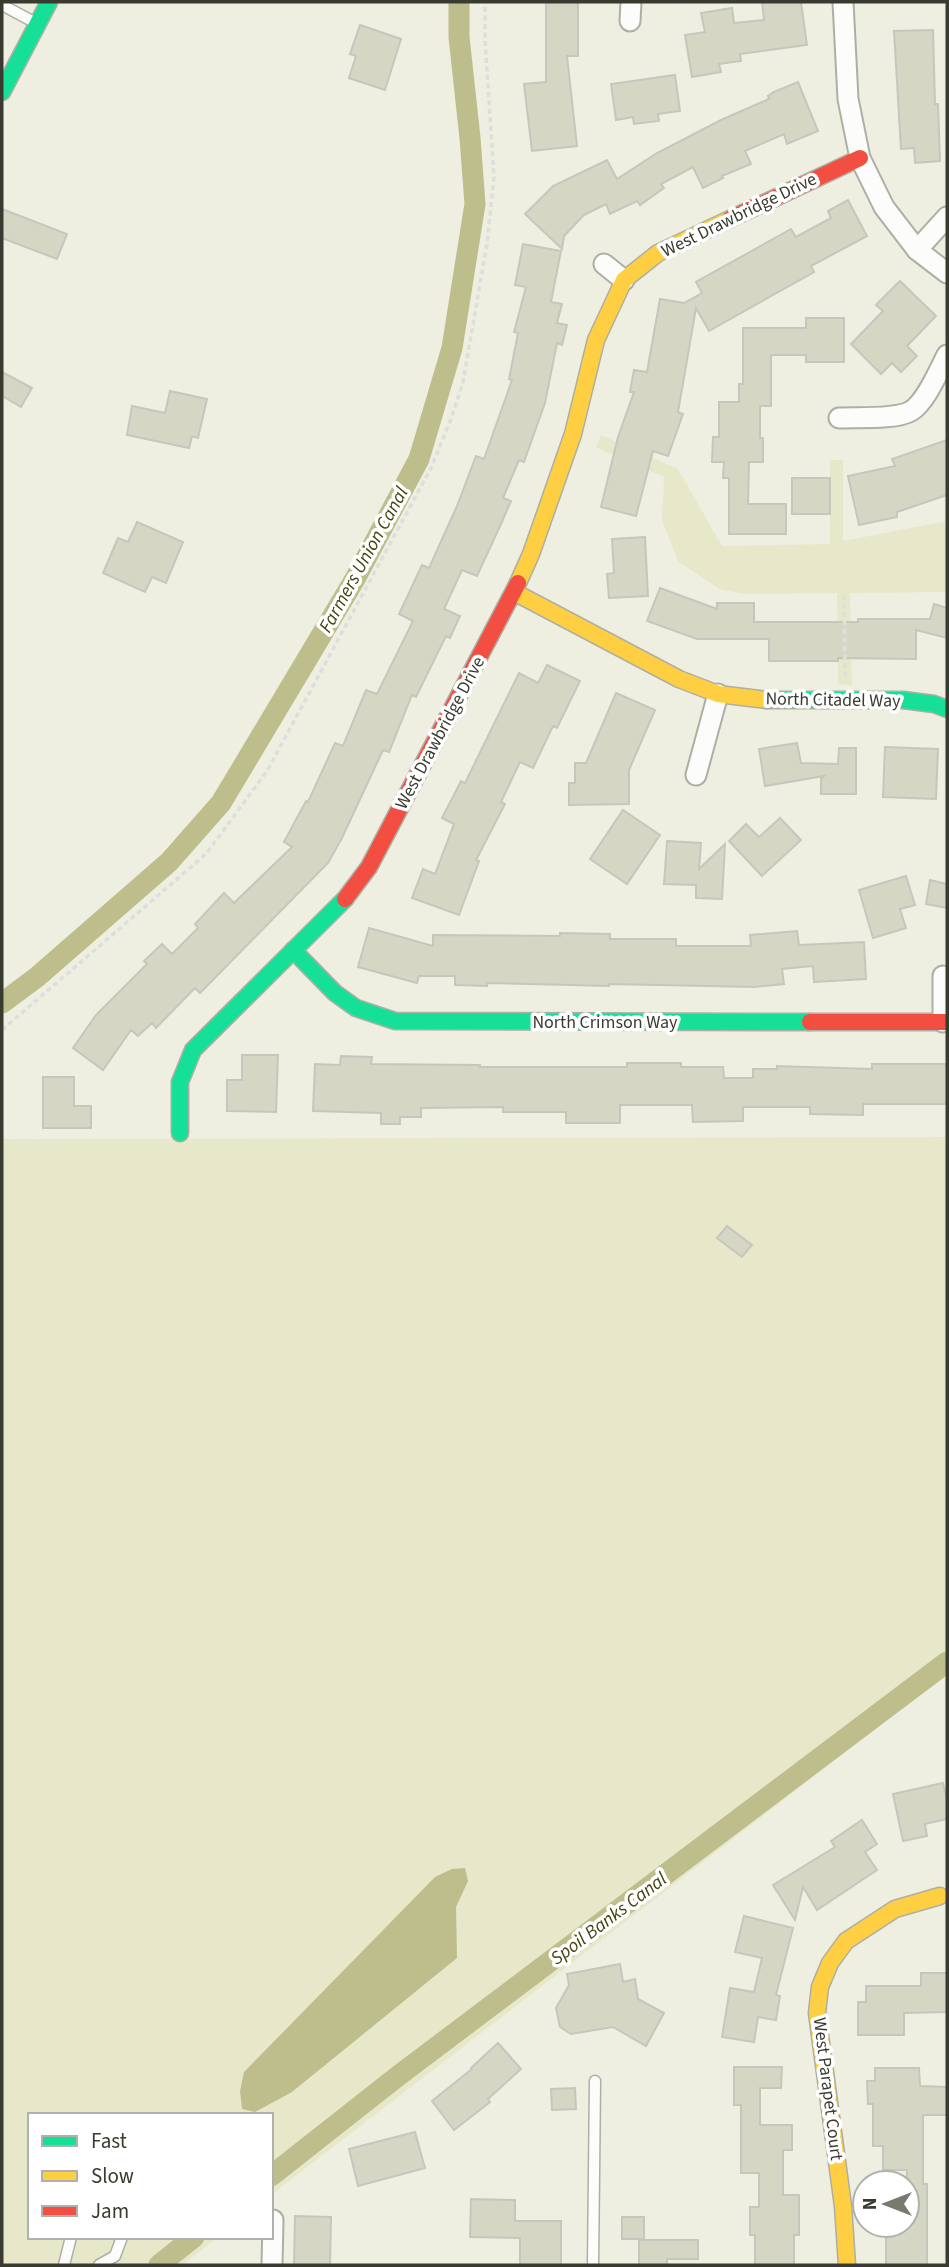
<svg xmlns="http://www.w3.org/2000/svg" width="949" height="2267" font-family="'Source Sans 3',sans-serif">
<rect width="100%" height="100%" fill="#eeefe1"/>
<g fill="#e7e8c9">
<polygon points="601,435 678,469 722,546 830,544 830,460 843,460 843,541 947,521 947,592 850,593 852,685 838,684 837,593 745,594 719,589 678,561 662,520 664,477 596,447"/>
<polygon points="947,1137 947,1674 271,2195 271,2115 30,2115 30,2237 218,2237 183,2265 2,2265 2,1139"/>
</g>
<polygon fill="#bebe8c" points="465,1868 468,1881 456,1907 457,1958 292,2092 255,2112 242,2109 240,2091 244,2072 435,1877 452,1869"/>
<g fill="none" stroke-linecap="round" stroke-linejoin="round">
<g stroke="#bebe8c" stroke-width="21">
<polyline points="2,1003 37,977 169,862 221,803 355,579 419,459 452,348 475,204 470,138 459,37 459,2"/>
<polyline points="271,2176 398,2076 947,1662"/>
<polyline points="159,2265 194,2237"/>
</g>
</g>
<g fill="#d5d6c3" stroke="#c6c7bc" stroke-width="2">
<polygon points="546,2 578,2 578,56 567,56 577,146 532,151 524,84 546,82"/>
<polygon points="762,2 801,2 807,45 740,54 741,61 719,64 721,72 692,77 685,35 705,32 701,13 732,8 734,23 764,20"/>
<polygon points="360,25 401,39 385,90 349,78 356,56 350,54"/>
<polygon points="933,30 935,104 938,104 940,161 915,163 914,148 901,149 894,31"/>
<polygon points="675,75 680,111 658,114 659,121 634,124 633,117 616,120 611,84"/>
<polygon points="798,82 818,131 787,144 784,134 745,151 751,164 722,176 723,178 703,188 693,167 661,184 664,188 640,205 637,201 610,214 606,204 584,215 564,236 562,249 525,214 553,186 607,160 617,179 657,153 721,120 769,99 768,96 774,92"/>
<polygon points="848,200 867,236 811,266 814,272 709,331 696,308 678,412 683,414 668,456 653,451 636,516 601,507 618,437 634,392 630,392 634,370 647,372 660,299 684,303 702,293 696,282 791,229 796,237 831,218 828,211"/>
<polygon points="2,209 67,234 57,259 2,238"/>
<polygon points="523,244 561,251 551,302 562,304 557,323 567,325 562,345 557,343 545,403 524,462 519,460 503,498 511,501 501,524 477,576 462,570 444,609 460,616 450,638 446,636 416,697 412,695 389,752 383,750 342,838 328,863 200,993 195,988 156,1028 152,1023 138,1036 131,1030 103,1070 73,1048 96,1015 147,964 144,961 162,944 172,954 198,928 195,924 224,893 234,903 292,847 284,842 306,801 308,802 335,743 343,746 366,690 377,694 413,621 399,614 422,565 429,568 457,506 476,456 484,459 512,380 509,379 518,333 514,332 526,287 515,285"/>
<polygon points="900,281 936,316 907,346 917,356 901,372 892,363 881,374 851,344 883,311 876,305"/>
<polygon points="806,318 844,318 844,362 806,362 806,355 771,355 771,406 760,406 760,438 763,438 763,462 749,462 748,504 786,504 786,534 729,534 729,478 723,478 724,462 712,462 713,437 719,437 719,402 739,402 739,384 743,384 743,328 806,328"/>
<polygon points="2,372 32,388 21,407 2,396"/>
<polygon points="170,391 207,399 198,438 192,436 189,448 127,435 132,406 165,413"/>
<polygon points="947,440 947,495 897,512 897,517 859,525 848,476 895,466 892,459"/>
<rect x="792" y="478" width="38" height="36"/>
<polygon points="137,522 183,542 166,583 152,577 145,592 103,573 118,538 128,542"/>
<polygon points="645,537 648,596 609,598 607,574 614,573 612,539"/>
<polygon points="660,588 717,609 717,603 754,603 754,622 858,622 858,619 930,619 934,604 947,608 947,638 916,630 916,659 838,658 838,661 769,661 769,639 697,639 647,621"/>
<polygon points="547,665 580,681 557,728 553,726 533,768 520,762 501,802 505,804 476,860 479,861 459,915 412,898 423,869 435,874 454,824 442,818 461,781 465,783 519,673 538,683"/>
<polygon points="616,693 655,710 629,770 629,804 569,805 569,783 575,783 575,763 586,763"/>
<polygon points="797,743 801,763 838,764 839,748 856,748 856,794 821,794 821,779 824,776 765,786 759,749"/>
<polygon points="885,747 938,749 936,799 883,797"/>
<polygon points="623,810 660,835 627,884 590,859"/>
<polygon points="780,818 801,840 762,876 729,841 746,824 759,837"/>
<polygon points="667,841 701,843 699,869 725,844 722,899 696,898 696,885 664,884"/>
<polygon points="906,876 915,905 900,909 906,928 873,938 859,890"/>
<polygon points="930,880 947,884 947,908 926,904"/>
<polygon points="369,928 433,946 433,935 560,936 560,933 610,934 610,939 676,939 676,946 751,946 750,935 797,931 799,945 864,942 866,979 814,982 813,966 782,969 784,984 755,987 609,984 609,986 487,983 487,986 455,985 455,976 419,976 417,983 358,967"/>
<polygon points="242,1055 278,1055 276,1112 227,1111 227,1080 242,1080"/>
<polygon points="341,1056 372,1057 371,1064 480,1065 480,1067 627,1067 627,1063 681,1063 681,1067 723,1067 724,1078 753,1078 753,1069 777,1069 777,1066 872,1069 872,1064 947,1064 947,1104 863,1104 863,1115 810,1114 810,1107 743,1107 743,1121 693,1122 692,1105 620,1105 620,1123 566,1123 566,1112 503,1112 503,1107 421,1108 421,1117 400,1117 400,1124 381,1124 381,1113 313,1111 315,1064 340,1065"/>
<polygon points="43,1077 74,1077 74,1106 91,1106 91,1128 43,1128"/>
<polygon points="727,1226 752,1245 742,1257 717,1238"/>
<polygon points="943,1783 947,1800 947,1819 925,1824 927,1836 903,1841 893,1794"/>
<polygon points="862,1820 877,1844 865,1852 877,1870 817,1910 803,1887 795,1920 773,1885 835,1847 831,1841"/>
<polygon points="744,1916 793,1928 776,1995 780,1996 776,2020 758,2017 754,2042 722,2037 730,1988 754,1992 762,1958 735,1952"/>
<polygon points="620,1964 623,1982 635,1979 638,1999 664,2013 646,2046 613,2027 571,2034 560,2027 556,2008 569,1985 567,1974"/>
<polygon points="921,1973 947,1973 947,2012 904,2013 904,2035 858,2035 858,2002 866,2002 866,1986 921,1986"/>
<polygon points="498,2043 521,2069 488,2099 490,2102 454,2130 432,2101 472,2069 471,2068"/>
<polygon points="734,2067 782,2067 781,2088 760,2088 760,2125 792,2125 792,2150 783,2150 783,2195 799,2195 799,2235 794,2235 794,2265 755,2265 755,2235 750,2235 750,2207 759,2207 759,2173 741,2173 741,2105 734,2105"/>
<polygon points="875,2068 919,2068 920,2086 947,2087 947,2115 923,2115 923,2184 927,2184 927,2265 886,2265 886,2225 907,2225 907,2170 883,2170 883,2146 873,2146 873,2104 868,2104 867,2081 875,2081"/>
<polygon points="575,2088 576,2109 552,2110 551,2089"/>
<polygon points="415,2132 425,2168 358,2186 349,2149"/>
<polygon points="471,2199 515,2200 515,2221 561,2221 561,2265 520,2265 520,2238 470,2237"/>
<polygon points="295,2216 331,2217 330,2265 294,2265"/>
<rect x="622" y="2217" width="22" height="22"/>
<polygon points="639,2240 698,2240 698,2259 667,2259 667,2265 639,2265"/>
</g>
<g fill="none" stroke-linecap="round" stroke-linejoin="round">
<defs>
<g id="lane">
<polyline points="2,5 34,22"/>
<polyline points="64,2265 71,2237"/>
<polyline points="99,2265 115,2256 122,2237"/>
<polyline points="593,2265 595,2081"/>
</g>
<g id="street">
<polyline points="843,2 848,99 860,158 884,207 917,250 947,273"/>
<polyline points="630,21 631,2"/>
<polyline points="917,250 947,217"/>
<polyline points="604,264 624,280"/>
<path d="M839,418C857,417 896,420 911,411C926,402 939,370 947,355"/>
<polyline points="696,775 718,694"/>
<polyline points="943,976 943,1022"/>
<polyline points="272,2265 273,2220"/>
</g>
<g id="fast">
<polyline points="2,92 49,2"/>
<polyline points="767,700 903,700 934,704 947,709"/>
<polyline points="293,950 335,993 356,1008 395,1021 810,1022"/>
<polyline points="180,1133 180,1082 193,1050 345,899"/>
</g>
<g id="slow">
<polyline points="518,583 531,554 573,434 596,340 624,280 658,253 730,219"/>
<polyline points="514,592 679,679 718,694 767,700"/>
<polyline points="847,2265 843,2206 817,2013 820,1987 830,1963 846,1941 895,1909 940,1896"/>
</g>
<g id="jam">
<polyline points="730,219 860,158"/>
<polyline points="345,899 369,867 518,583"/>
<polyline points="810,1022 947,1022"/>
</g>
</defs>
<use href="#lane" stroke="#aeafa4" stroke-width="13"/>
<use href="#street" stroke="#aeafa4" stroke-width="23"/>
<use href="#fast" stroke="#aeafa4" stroke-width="19"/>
<use href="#slow" stroke="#aeafa4" stroke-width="19"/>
<use href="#jam" stroke="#aeafa4" stroke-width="19"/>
<g stroke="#dededa" stroke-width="3.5" stroke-dasharray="5 3.5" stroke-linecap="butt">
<polyline points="844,595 845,677"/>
<polyline points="2,1030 206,854 267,771 431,468 451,419 463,382 487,244 494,177 485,40 485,2"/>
</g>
<use href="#lane" stroke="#fcfdfa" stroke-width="10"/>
<use href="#street" stroke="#fcfdfa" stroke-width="19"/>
<use href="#fast" stroke="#16e098" stroke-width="16"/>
<use href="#slow" stroke="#ffcf43" stroke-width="16"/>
<use href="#jam" stroke="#f24e42" stroke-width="16"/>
</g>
<g text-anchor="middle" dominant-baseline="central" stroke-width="7" stroke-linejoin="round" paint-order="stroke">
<g font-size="18" fill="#3a3b30" stroke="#fff">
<text transform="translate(739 215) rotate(-26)">West Drawbridge Drive</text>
<text transform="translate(833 700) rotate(1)">North Citadel Way</text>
<text transform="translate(440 733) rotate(-62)">West Drawbridge Drive</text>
<text x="605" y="1022">North Crimson Way</text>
<text transform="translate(828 2089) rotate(83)">West Parapet Court</text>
</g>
<g font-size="19" font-style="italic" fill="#454411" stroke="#fff">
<text transform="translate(364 560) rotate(-61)">Farmers Union Canal</text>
<text transform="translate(609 1919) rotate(-37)">Spoil Banks Canal</text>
</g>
</g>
<rect width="949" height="2267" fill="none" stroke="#3a3b30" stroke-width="7"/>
<rect x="28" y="2113" width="245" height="126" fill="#ffffff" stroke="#b0b1ac" stroke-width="2"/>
<rect x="42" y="2136" width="35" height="10" fill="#16e098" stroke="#b0b1ac" stroke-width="2"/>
<text x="91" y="2148" font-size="21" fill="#3a3b30">Fast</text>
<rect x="42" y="2171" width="35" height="10" fill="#ffcf43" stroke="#b0b1ac" stroke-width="2"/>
<text x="91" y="2183" font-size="21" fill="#3a3b30">Slow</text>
<rect x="42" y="2206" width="35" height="10" fill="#f24e42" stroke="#b0b1ac" stroke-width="2"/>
<text x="91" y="2218" font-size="21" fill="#3a3b30">Jam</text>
<g transform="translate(886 2204) rotate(270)"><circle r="33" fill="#ffffff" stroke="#b0b1ac" stroke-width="2"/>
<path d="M0-5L12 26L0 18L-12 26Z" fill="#797a6e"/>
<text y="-10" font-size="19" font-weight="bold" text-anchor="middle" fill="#3a3b30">N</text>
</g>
</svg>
